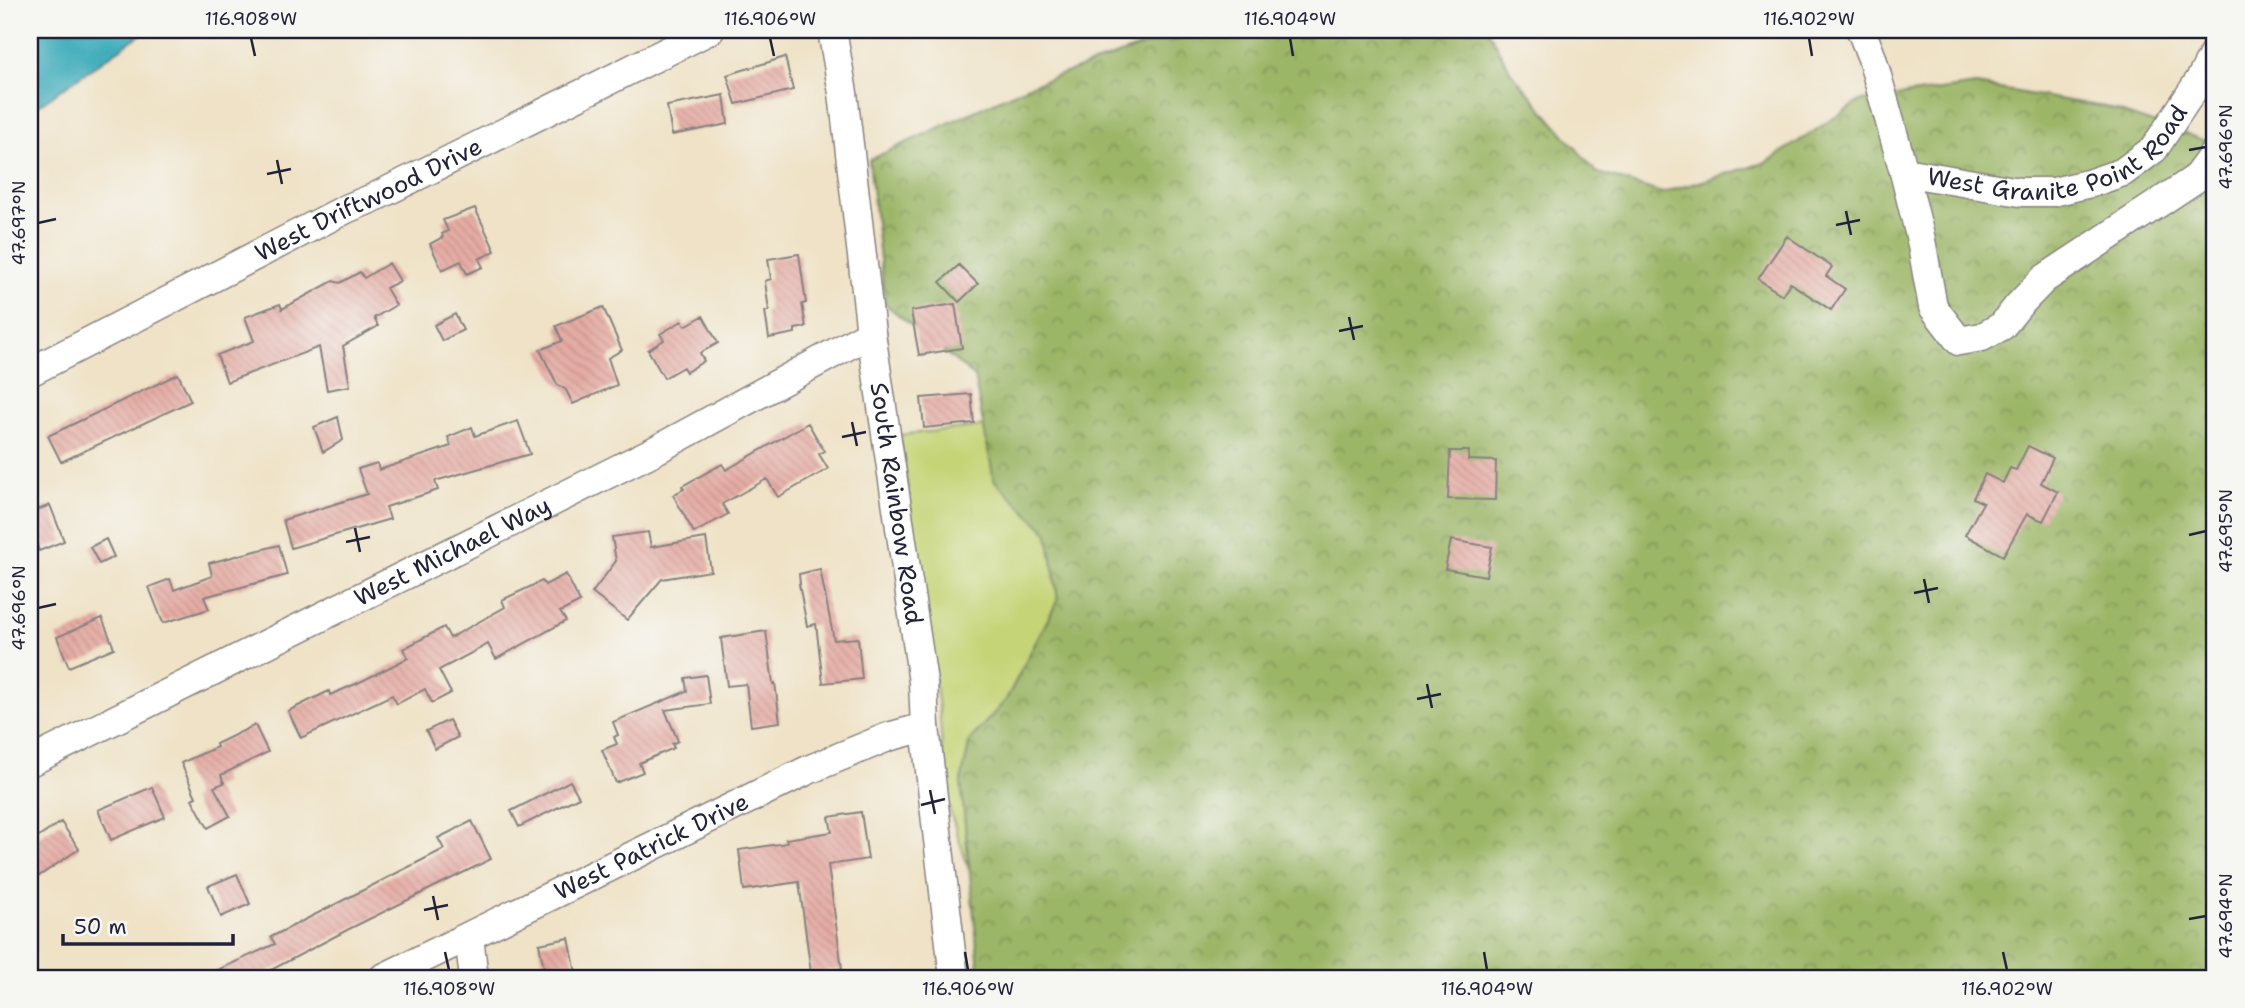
<svg xmlns="http://www.w3.org/2000/svg" width="2245" height="1008" font-family="'Shantell Sans',sans-serif">
	<defs>
		<pattern id="forest-crowns" width="20" height="18" patternUnits="userSpaceOnUse" patternTransform="scale(1.75)"><rect width="20" height="18" fill="#9cb667"/><path d="M2 6a3 3 0 1 1 6 0M12 15a3 3 0 1 1 6 0" fill="none" stroke="#7f9456"/></pattern>
		<pattern id="building-back-hatch" width="6" height="6" patternUnits="userSpaceOnUse" patternTransform="scale(1.75)"><rect width="6" height="6" fill="#e5aca4"/><path d="M-1 5l2 2M0 0l6 6M5-1l2 2" fill="none" stroke="#c4948e"/></pattern>
	</defs>
	<rect width="100%" height="100%" fill="#f6f6f2"/>
	<filter id="ink" filterUnits="userSpaceOnUse"><feTurbulence type="fractalNoise" baseFrequency=".0143" numOctaves="2"/><feDisplacementMap in="SourceGraphic" scale="14" xChannelSelector="R" yChannelSelector="G"/><feConvolveMatrix kernelMatrix="1 2 1 2 8 2 1 2 1" color-interpolation-filters="sRGB"/></filter>
	<filter id="wash" filterUnits="userSpaceOnUse"><feTurbulence type="fractalNoise" baseFrequency=".00686" numOctaves="4" result="noise"/><feDisplacementMap in="SourceGraphic" scale="28" xChannelSelector="R" yChannelSelector="G"/><feGaussianBlur stdDeviation="1.57" result="paint"/><feColorMatrix in="noise" values="0 0 0 0 0 0 0 0 0 0 0 0 0 0 0 0 0 1.4 0 .05"/><feComposite in="paint" operator="in"/></filter>
	<g filter="url(#wash)">
		<rect width="100%" height="100%" fill="#efe2c6"/>
		<path fill="#c5d476" stroke="#747b58" stroke-width="2" d="M984,426L994,480L1048,533L1058,600L1006,700L970,740L961,782L969,870L946,799L939,708L900,435Z"/>
		<path fill="url(#forest-crowns)" stroke="#5f6c51" stroke-width="2" d="M1235,30H1488L1511,72L1596,172L1662,193L1767,162L1860,101L1976,85L2105,107L2215,144V978H980L961,782L970,740L1006,700L1058,600L1048,533L994,480L974,376L885,304L869,160L1026,87L1146,45Z"/>
		<path fill="#3cabba" stroke="#2f667a" stroke-width="2" d="M30,30H147L30,111Z"/>
		<g id="blocks">
			<path fill="url(#building-back-hatch)" d="M785,57L793,90L736,104L727,75Z
				M724,95L728,124L672,135L667,106Z
				M475,208L495,251L479,259L483,267L467,274L461,261L442,270L430,244L443,237L442,234L448,231L443,220Z
				M1787,236L1832,267L1826,276L1845,289L1831,310L1790,283L1782,295L1758,279Z
				M799,254L806,303L802,304L806,327L795,329V333L769,338L765,311H769L765,281L771,279L768,259Z
				M389,263L400,281L386,288L396,305L374,318L378,326L343,346L350,386L327,390L319,347L227,382L217,355L254,341L245,317L280,304L282,309L333,281L340,283L360,272L364,278Z
				M959,265L978,284L959,302L940,282Z
				M955,304L962,348L919,355L911,311Z
				M603,307L622,350L608,358L617,385L573,404L566,390L557,384L540,350L562,341L556,326Z
				M455,314L463,330L442,341L434,325Z
				M703,316L718,343L700,353L704,361L686,372L683,367L664,378L648,350L664,340L660,334L682,321L685,326Z
				M178,374L191,401L61,462L48,436Z
				M971,394L974,423L924,428L921,398Z
				M338,417L343,440L323,452L314,427Z
				M518,421L530,454L435,481L438,490L386,507L390,519L291,548L283,520L367,494L358,469L377,463L379,470L451,446L448,437L472,427L475,436Z
				M808,423L824,451L819,454L828,469L778,497L767,479L722,504L728,514L694,533L673,495L684,489L682,486L722,464L726,470Z
				M2028,446L2053,458L2041,483L2058,492L2043,521L2027,514L2003,556L1965,535L1983,503L1973,498L1985,474L2003,483L2010,468L2016,470Z
				M1450,451H1469L1468,460L1496,461L1495,500L1448,499Z
				M50,505L64,541L39,551L30,526V513Z
				M648,532L651,547L706,538L711,571L662,579L627,620L592,593L616,561L612,537Z
				M106,539L114,557L99,564L90,547Z
				M1451,540L1492,547L1486,576L1445,569Z
				M279,545L287,575L204,597L209,609L163,623L149,587L170,579L174,590L212,576L209,563Z
				M820,569L834,640L858,638L862,679L823,683L816,624L807,626L799,584H800L799,574Z
				M566,574L580,602L560,612L566,621L496,659L488,644L439,670L451,693L432,703L425,689L397,704L392,695L301,738L288,711L329,691L330,695L358,683L408,658L403,649L444,627L450,638L505,607L502,600L542,581L545,585Z
				M102,618L114,648L69,667L57,637Z
				M766,631L773,684L775,683L780,722L751,726L746,684L727,686L721,638Z
				M706,675L710,704L665,710L678,741L672,744L674,748L639,763L643,772L616,783L602,750L617,744L614,737L618,735L613,722L687,691L685,678Z
				M449,720L458,737L435,749L426,731Z
				M255,725L268,752L221,775L224,783L214,787L230,816L208,828L192,799L196,797L181,763L217,747L216,744Z
				M570,781L579,797L519,827L511,811Z
				M152,787L165,817L111,840L98,810Z
				M861,812L868,859L828,865L842,969L811,973L799,882L744,890L739,850L787,843L786,839L832,832L829,817Z
				M472,821L491,859L349,929L256,978H200L275,944L271,937L444,849L438,838Z
				M61,822L79,849L30,882V843Z
				M237,874L250,904L221,917L208,886Z
				M569,938L577,978H546L539,944Z"/>
		</g>
	</g>
	<g filter="url(#ink)">
		<use href="#blocks" fill-opacity="0" stroke="#888280" stroke-width="2"/>
		<g fill="none" stroke-linecap="round" stroke-linejoin="round">
			<g stroke="#888280" stroke-width="31">
				<g id="street">
					<path id="s1" d="M832,30L843,93L871,333L923,682L925,727L954,978"/>
					<path d="M1861,30L1872,58L1904,172L1921,240L1933,307L1959,341L1982,337L2002,326L2018,306L2044,279L2195,179L2215,152"/>
					<path id="s2" d="M1904,172L2020,192H2053L2091,183L2123,172L2154,149L2201,78L2215,51"/>
					<path id="s3" d="M30,372L346,209L373,198L710,30"/>
					<path id="s4" d="M30,762L654,451L871,333"/>
					<path d="M469,937L474,978"/>
					<path id="s5" d="M383,978L808,770L888,737L925,727"/>
				</g>
			</g>
			<use href="#street" stroke="#fff" stroke-width="28"/>
		</g>
	</g>
	<path fill="none" stroke="#22223b" stroke-width="2.5" d="M251,38L255,56M770,38L774,56M1290,38L1293,56M1809,38L1812,56M2189,150L2206,147M277,160L282,184M267,174L291,169M1846,211L1851,235M38,223L56,219M1836,225L1860,220M1349,317L1354,340M1339,331L1363,326M852,422L857,446M842,437L866,432M355,528L360,552M2189,535L2206,531M346,542L370,537M1924,579L1929,603M1914,593L1938,588M38,608L56,604M1427,684L1432,708M1417,699L1441,694M930,790L935,814M921,805L945,799M433,896L438,920M424,910L448,905M2189,919L2206,916M445,952L449,970M965,952L968,970M1484,952L1487,970M2003,952L2007,970"/>
	<g text-anchor="middle" dominant-baseline="central" stroke-width="6" stroke-linejoin="round" paint-order="stroke">
		<g font-size="24" fill="#22223b" stroke="#f6f6f2">
			<text stroke="none"><textPath href="#s2" startOffset="168">West Granite Point Road</textPath></text>
			<text stroke="none"><textPath href="#s3" startOffset="380">West Driftwood Drive</textPath></text>
			<text stroke="none"><textPath href="#s1" startOffset="478">South Rainbow Road</textPath></text>
			<text stroke="none"><textPath href="#s4" startOffset="472">West Michael Way</textPath></text>
			<text stroke="none"><textPath href="#s5" startOffset="299">West Patrick Drive</textPath></text>
		</g>
	</g>
	<rect width="2245" height="1008" fill="none" stroke="#f6f6f2" stroke-width="77"/>
	<path d="M63 934v10h170v-10" fill="none" stroke="#22223b" stroke-width="3.5"/>
	<text x="74" y="934" font-size="21" fill="#22223b" stroke="#f6f6f2" stroke-width="5" paint-order="stroke">50 m</text>
	<rect x="38" y="38" width="2168" height="932" fill="none" stroke="#22223b" stroke-width="2.5"/>
	<g font-size="18" text-anchor="middle" fill="#22223b">
		<text x="251" y="25">116.908°W</text>
		<text x="770" y="25">116.906°W</text>
		<text x="1290" y="25">116.904°W</text>
		<text x="1809" y="25">116.902°W</text>
		<text transform="translate(2226 147) rotate(-90)" y="6">47.696°N</text>
		<text transform="translate(19 223) rotate(-90)" y="6">47.697°N</text>
		<text transform="translate(2226 531) rotate(-90)" y="6">47.695°N</text>
		<text transform="translate(19 608) rotate(-90)" y="6">47.696°N</text>
		<text transform="translate(2226 916) rotate(-90)" y="6">47.694°N</text>
		<text x="449" y="995">116.908°W</text>
		<text x="968" y="995">116.906°W</text>
		<text x="1487" y="995">116.904°W</text>
		<text x="2007" y="995">116.902°W</text>
	</g>
</svg>
